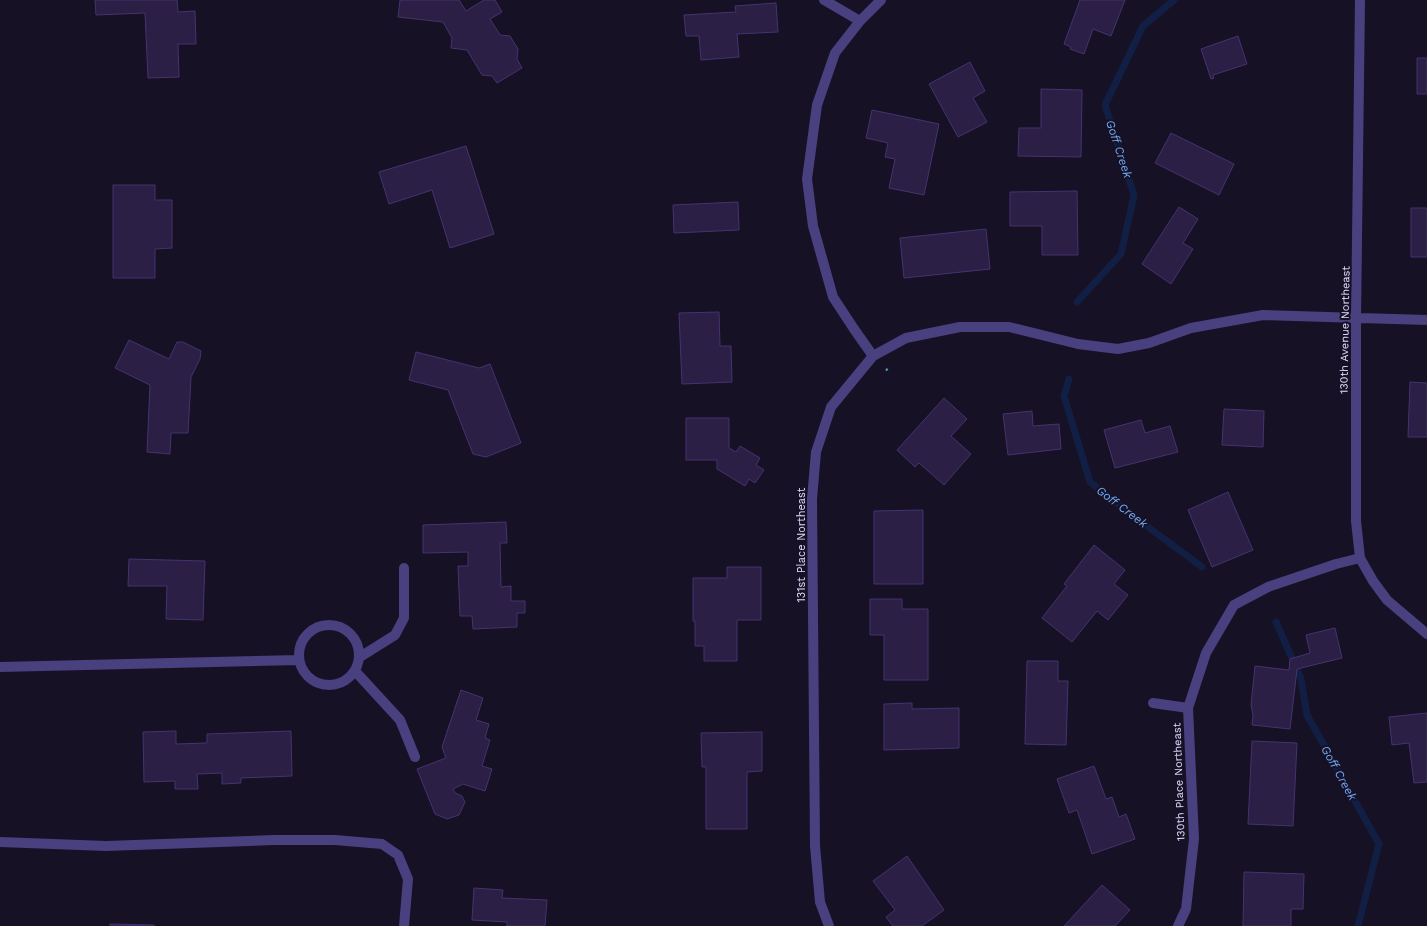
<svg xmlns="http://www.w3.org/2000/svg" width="1427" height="926" font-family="'Work Sans',sans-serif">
	<rect width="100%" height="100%" fill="#171125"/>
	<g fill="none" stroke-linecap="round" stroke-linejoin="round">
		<path stroke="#111f45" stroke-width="7" d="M1077,302L1121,254L1134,195L1105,105L1143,26L1174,0
			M1069,379L1064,396L1090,482L1140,521L1202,567
			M1276,622L1301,679L1307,715L1379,844L1358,926"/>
	</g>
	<path fill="#2b1f45" stroke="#45336f" d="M95,0H177L178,12L195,11L196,44H178L179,77L148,78L145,13L96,15Z
		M400,0H459L466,11L484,0H495L502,12L490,19L500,35L510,36L518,49L517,59L522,68L497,83L492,76L482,75L467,50L451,48L452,38L443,22L398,17Z
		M1080,0H1125L1111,36L1093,29L1084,54L1070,49L1071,47L1064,44Z
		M776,3L778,32L737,34L739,57L701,60L699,36H686L684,15L736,12L735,6Z
		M1238,36L1247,64L1213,75L1214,78L1211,79L1201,49Z
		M1417,58H1427V94H1417Z
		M970,62L985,91L973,98L987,122L958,137L929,84Z
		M1041,89L1082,90L1081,157L1018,156L1019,128H1041Z
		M872,110L939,124L924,195L889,188L895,159L885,157L888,143L866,138Z
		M1171,133L1234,164L1219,195L1155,163Z
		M466,146L494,234L450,248L432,190L389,204L379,172Z
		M113,185H155V200H172V248L155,249V278H113Z
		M1077,191L1078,255H1042V226H1010V192Z
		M738,202L739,230L674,233L673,205Z
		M1179,207L1198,219L1183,243L1193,249L1171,284L1142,264Z
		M1411,208H1427V257H1411Z
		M986,229L990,269L904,278L900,238Z
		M719,312L720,346H731L732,382L682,384L679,313Z
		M129,340L169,359L177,342H183L201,351L200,359L191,377L188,433H171L170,454L147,452L150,385L115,368Z
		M416,352L479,368L490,364L521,443L486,457L473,454L448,390L409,380Z
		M1410,382L1427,383V437H1408Z
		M944,398L967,419L951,436L971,454L944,485L919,463L915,467L897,450Z
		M1224,409L1264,411L1263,447L1222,445Z
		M1032,411L1033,426L1059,424L1061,449L1008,455L1003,414Z
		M686,418H729V448L736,452L740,446L760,458L756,465L764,470L755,483L749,479L745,486L717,469V460H686Z
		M1141,420L1145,433L1170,426L1178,452L1115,468L1104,430Z
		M1228,492L1253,550L1212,567L1188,510Z
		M923,510V584H874V511Z
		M506,522L507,543H500L501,587L511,586V601H525V613H517V627L473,629L472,616H460L458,566H468V552L423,553V525Z
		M1094,545L1125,570L1114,584L1128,595L1108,620L1097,611L1072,642L1042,618L1067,586L1064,584Z
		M129,559L205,561L203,620L166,619L167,586H128Z
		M727,567H761V620H737V661H704V646H695V621H693V578H727Z
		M870,599H902V609H928V680H884V635H870Z
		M1335,628L1342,658L1297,669L1290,729L1252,725L1253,715L1251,705L1255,666L1289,670L1290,659L1310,653L1306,635Z
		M1027,661H1058V681H1068L1066,745L1025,744Z
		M461,690L483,698L476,720L489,724L485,738L490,740L482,766L492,769L485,791L463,784L453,789L455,793L462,796L465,802L459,815L447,819L435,814L417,769L446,758L442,747Z
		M912,703V709L959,708V748L884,750V704Z
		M1427,713V782L1414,783L1409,743L1392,745L1389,717Z
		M176,731V744L207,743V734L291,731L292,776L241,778V783L222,784V773L197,774L198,789H175V781L144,782L143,732Z
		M762,732V771L747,772V829H706V767H702L701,733Z
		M1252,741L1297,743L1293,826L1248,824Z
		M1094,766L1106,799L1112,797L1119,817L1126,814L1135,839L1092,854L1077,810L1069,813L1057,779Z
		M907,856L944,910L922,926H893L886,917L895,910L873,881Z
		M1244,872L1304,874L1303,909H1291V926H1243Z
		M1102,885L1130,910L1115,926H1064Z
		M474,888L503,890L502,898L547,900L545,926H507V922L472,920Z
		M110,924L154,925V926H110Z"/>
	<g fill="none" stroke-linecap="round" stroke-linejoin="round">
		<path stroke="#3aaaaf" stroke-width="2.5" stroke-dasharray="2 3" stroke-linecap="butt" d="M886,369L890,372"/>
		<path stroke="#494080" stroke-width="10" d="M824,0L860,21
			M1360,0L1356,318V521L1360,558L1373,581L1387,600L1427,634
			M873,356L854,329L833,297L813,226L807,179L817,105L835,53L860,21L881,0
			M299 655a30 30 0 1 1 60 0a30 30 0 1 1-60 0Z
			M360,657L395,635L404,618V568
			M0,667L299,660
			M355,671L400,720L415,757
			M1153,703L1188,708
			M0,842L106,846L274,840H335L382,844L398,855L408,879L404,926
			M829,926L820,902L815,846L812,499L816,452L831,407L873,356L906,338L960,327H1009L1078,344L1118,349L1149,343L1191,328L1263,315L1427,320
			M1178,926L1186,909L1194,839L1188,708L1206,653L1234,605L1268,587L1336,564L1360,558"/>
	</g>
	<g text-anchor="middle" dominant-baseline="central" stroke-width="4" stroke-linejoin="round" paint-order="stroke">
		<g font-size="11" fill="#e1d9fc" stroke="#171125">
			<text transform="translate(1345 330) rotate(-89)">130th Avenue Northeast</text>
			<text transform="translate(801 545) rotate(-90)">131st Place Northeast</text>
			<text transform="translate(1179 782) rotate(-92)">130th Place Northeast</text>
		</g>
		<g font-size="12" font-style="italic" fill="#70a8f3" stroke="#171125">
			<text transform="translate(1119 149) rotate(72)">Goff Creek</text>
			<text transform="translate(1122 507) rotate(37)">Goff Creek</text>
			<text transform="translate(1339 773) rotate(61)">Goff Creek</text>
		</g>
	</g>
</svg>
